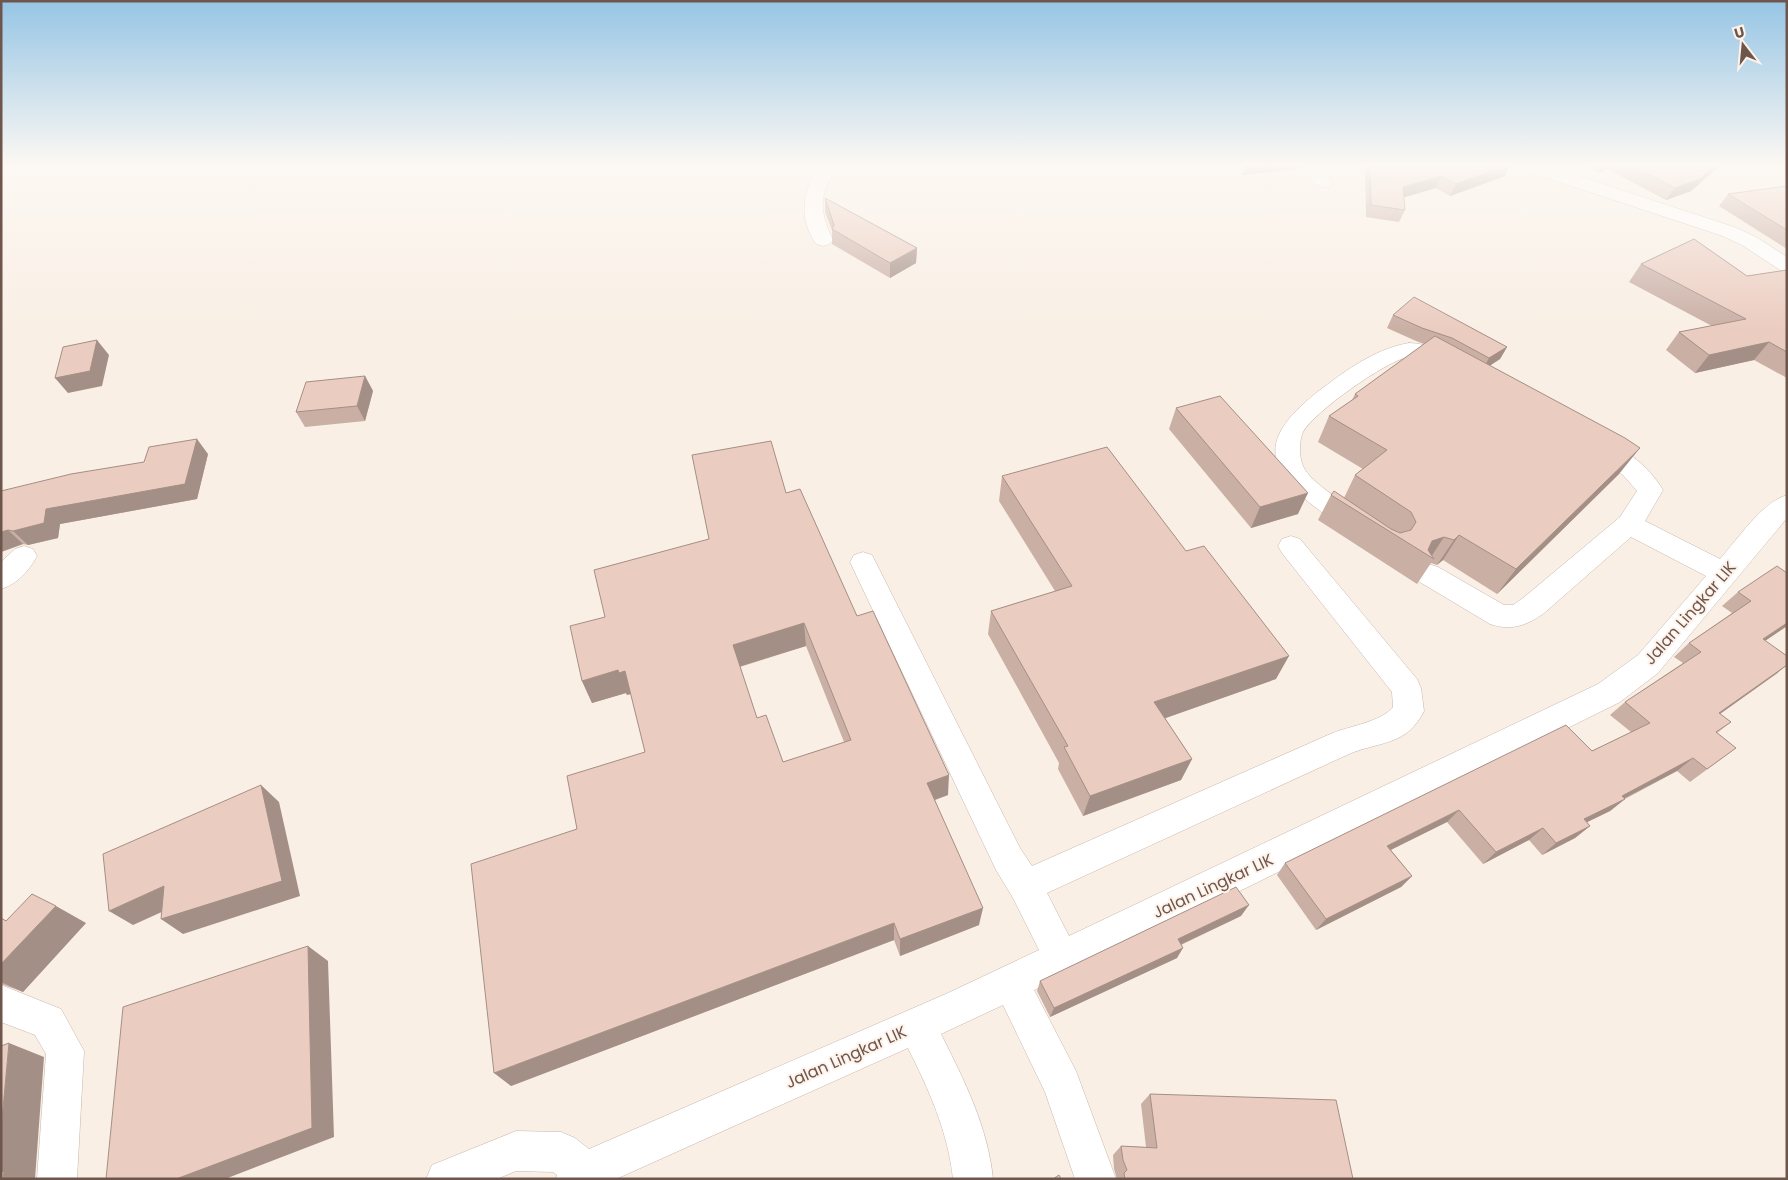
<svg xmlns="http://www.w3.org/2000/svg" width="1788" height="1180" font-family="Poppins,sans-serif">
	<rect width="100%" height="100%" fill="#f9efe5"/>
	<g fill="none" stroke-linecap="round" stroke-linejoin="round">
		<g stroke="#c9b6ac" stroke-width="1">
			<path id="minor" d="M821,165H839C819,194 818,208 833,240L830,244L823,246L816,244C798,218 802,190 821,165Z
				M1299,165H1318L1333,183L1330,187C1316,190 1307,176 1299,165Z
				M1517,165H1545L1734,227L1756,237L1787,257V272L1780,270L1742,245L1720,235L1520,169Z
				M1409,343C1426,344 1452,350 1461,364L1458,369C1439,374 1427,354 1408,357C1386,361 1314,412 1303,432C1299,441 1299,457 1303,466C1310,483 1351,507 1367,518L1371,525L1367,532C1351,537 1340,526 1327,516C1256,466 1260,434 1328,384C1352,366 1379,348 1409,343Z
				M1594,437C1622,445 1648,465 1663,490L1645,521L1720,559C1738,539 1761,503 1787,495V518L1658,673L1620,702L1250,886L1034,990L1076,1071L1116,1179H1075L1045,1092L1003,1005L941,1034C964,1080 988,1127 993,1179H953C948,1132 929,1090 908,1048L616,1179H556L557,1175L553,1172L516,1171L497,1179H426L432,1165L516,1131L561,1132L575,1138L589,1149L948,993L1039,950L1013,898L996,870L850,562L854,555L863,552L872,555L1020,848L1032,866L1328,735C1347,726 1380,723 1393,707L1392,692L1282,553L1278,546L1282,539L1291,536L1300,539L1417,679L1421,688L1424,711C1407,746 1380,741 1349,754L1047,893L1069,936L1598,684L1638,655L1706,576L1631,537L1543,614C1525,626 1511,631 1490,624L1418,581L1414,574L1418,567L1428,564L1438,567L1504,605H1513L1523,598L1620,517L1637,491L1623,475L1585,451L1582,445L1585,439Z
				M24,546L33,549L37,556C30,570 16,585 1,589V562L15,549Z
				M1,985L61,1009L84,1051L77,1179H37L46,1054L35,1035L1,1022Z"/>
		</g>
		<use href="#minor" fill="#fff" fill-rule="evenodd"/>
	</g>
	<path fill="#caafa5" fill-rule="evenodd" d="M1365,165H1510L1505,176L1450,196L1436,188L1404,197L1405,210L1399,222L1366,217Z
		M1584,165H1721L1691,191L1666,200L1607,169L1598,173Z
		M1787,186V249L1719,206L1728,194Z
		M825,198L917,248L916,263L890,278L832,244V230L825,212Z
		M1641,264L1747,276L1787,270V378L1754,360L1695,373L1666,350L1679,332L1712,326L1629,282Z
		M1393,315L1507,347L1500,359L1490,365L1619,474L1497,594L1443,560L1437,565L1431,563L1417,584L1318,520L1331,495L1344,498L1355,475L1363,469L1318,442L1329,416L1352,400L1355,394L1424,344L1416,341L1387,328Z
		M365,376L373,391L365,421L305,427L296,412Z
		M1176,408L1298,514L1251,528L1169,429Z
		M208,454L197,499L60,524L58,538L28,545L23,544L1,552V491Z
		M1002,476L1276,679L1165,718L1192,759L1181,780L1083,816L1058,769L1059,763L988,634L991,611L1055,591L999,501Z
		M786,493L857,616L948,795L935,800L979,925L900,956L894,940L511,1086L577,829L645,752L631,694L627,695L626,693L592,703L582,681L605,617L709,539ZM806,646L844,742L783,762L757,718L740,667Z
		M1787,573V626L1765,641L1787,656V665L1776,674L1720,714L1731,722L1717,733L1736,748L1690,782L1677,771L1625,799L1610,811L1587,822L1590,826L1575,838L1542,855L1529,840L1483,864L1447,822L1391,850L1412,876L1401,887L1316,930L1277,875L1285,863L1592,751L1631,732L1610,715L1625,702L1683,663L1674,657L1689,643L1732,613L1722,606L1738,592Z
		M1241,916L1181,945L1177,958L1050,1017L1037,991L1040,981Z
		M1,918L6,921L86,923L23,992L1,984Z
		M1150,1094L1353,1179H1117L1114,1169L1113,1155L1121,1146L1146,1147L1141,1104Z"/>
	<path fill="#a48f86" d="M1245,165H1300L1299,169L1242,175Z
		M1508,165H1510L1505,176L1450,196L1456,184Z
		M1603,165H1610L1607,169L1598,173Z
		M1715,165H1721L1691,191L1666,200L1675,188Z
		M1441,176L1436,188L1398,199L1403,187Z
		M917,248L916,263L890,278V263Z
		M97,340L109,355L102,386L68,393L55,378Z
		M1769,342L1754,360L1695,373L1709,355Z
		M1507,347L1500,359L1482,371L1489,358Z
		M365,376L373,391L365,421L357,406Z
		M197,439L208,454L197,499L60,524L58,538L28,545L13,531L46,509Z
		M1640,448L1619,474L1497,594L1516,569Z
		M1308,493L1298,514L1251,528L1260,507Z
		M8,530L23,544L1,552V532Z
		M1459,535L1443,560L1437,565L1454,540Z
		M1444,537L1431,557L1425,553L1432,541Z
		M804,623L806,646L738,667L733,645Z
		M1787,623V626L1747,653L1763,639Z
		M1289,656L1276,679L1146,725L1154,702Z
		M1787,665L1776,674L1703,726L1719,713Z
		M618,670L625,671L634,693L627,695L626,693L592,703L582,681Z
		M1693,758L1677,771L1617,802L1625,799L1610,811L1569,831L1584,819L1622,796Z
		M1192,759L1181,780L1083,816L1090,796Z
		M949,775L948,795L926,803L927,783Z
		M261,785L279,802L300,896L183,934L161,919Z
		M1459,810L1447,822L1376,857L1387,846Z
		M1590,826L1575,838L1542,855L1556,843Z
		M1543,828L1529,840L1483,864L1496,852Z
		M1412,876L1401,887L1316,930L1326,919Z
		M164,886L186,901L133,925L109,911Z
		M1249,905L1241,916L1171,949L1178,939Z
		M56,906L86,923L23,992L1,982V964Z
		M983,908L979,925L900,956V939Z
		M894,923V940L511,1086L494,1073Z
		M308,946L328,961L334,1137L225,1179H176Z
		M1183,948L1177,958L1050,1017L1054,1008Z
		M9,1043L44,1057L35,1179H3L1,1171V1130Z"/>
	<path fill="#ebccc0" stroke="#a48f86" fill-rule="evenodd" d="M1370,165H1508L1456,184L1441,176L1403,187L1405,210L1371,205Z
		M1630,165H1715L1700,179L1675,188Z
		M1787,186V230L1728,194Z
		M825,198L917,248L890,263L832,229L834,225Z
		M1694,239L1747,276L1787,270V352L1769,342L1709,355L1679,332L1746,319L1641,264Z
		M1414,297L1507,347L1489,358L1452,338L1422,328L1393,315Z
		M1435,336L1625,438L1640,448L1516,569L1459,535L1454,540L1444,537L1432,541L1428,550L1434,559L1331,495L1334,491L1391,529L1400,533L1411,530L1416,522L1411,512L1355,475L1387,450L1329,416L1358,396L1355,394Z
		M97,340L90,371L55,378L63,347Z
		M365,376L357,406L296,412L306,382Z
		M1220,396L1308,493L1260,507L1176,408Z
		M197,439L185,484L46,509L44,523L13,531L8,530L1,532V491L71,474L144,462L149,447Z
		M771,441L786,493L800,489L857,616L873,611L949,775L927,783L983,908L900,939L894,923L494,1073L471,864L577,829L567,776L645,752L625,671L619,673L618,670L582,681L570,626L605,617L594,570L709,539L692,455ZM804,623L851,740L783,762L766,715L757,718L733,645Z
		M1107,447L1186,551L1204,546L1289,656L1154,702L1192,759L1090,796L1064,747L1068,746L991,611L1072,586L1002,476Z
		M1777,566L1787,573V623L1763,639L1787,656V665L1719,713L1731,722L1716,732L1736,748L1707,769L1693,758L1622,796L1625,799L1584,819L1590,826L1556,843L1543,828L1496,852L1459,810L1387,846L1412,876L1326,919L1285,863L1566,725L1592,751L1650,723L1625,702L1701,652L1689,643L1751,601L1738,592Z
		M261,785L282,881L161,919L164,886L109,911L103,854Z
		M1236,887L1249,905L1178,939L1183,948L1054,1008L1040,981Z
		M32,894L56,906L1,964V918L6,921Z
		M308,946L312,1128L176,1179H106L123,1007Z
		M9,1043L1,1130V1046Z
		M1150,1094L1336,1100L1353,1179H1125L1124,1173L1127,1170L1123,1160L1121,1146L1157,1148Z
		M1,1171L4,1172L3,1179H1Z
		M1059,1175L1061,1179H1053Z"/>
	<linearGradient id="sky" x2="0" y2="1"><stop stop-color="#96c5e5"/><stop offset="0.5" stop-color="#fcf8f3"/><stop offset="1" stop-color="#fcf8f3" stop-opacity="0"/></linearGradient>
	<rect width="1788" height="330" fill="url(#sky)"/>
	<g text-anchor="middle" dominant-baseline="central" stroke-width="4" stroke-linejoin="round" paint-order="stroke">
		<g font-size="16" fill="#6f564d" stroke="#fdf3ea">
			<text transform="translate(1690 613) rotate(-49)">Jalan Lingkar LIK</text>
			<text transform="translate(1213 886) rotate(-25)">Jalan Lingkar LIK</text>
			<text transform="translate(846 1057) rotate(-24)">Jalan Lingkar LIK</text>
		</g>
	</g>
	<rect width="1788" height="1180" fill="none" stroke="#6f564d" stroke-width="5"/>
	<g transform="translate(1743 45) rotate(344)" stroke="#fdf3ea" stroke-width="4" paint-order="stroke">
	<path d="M0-4L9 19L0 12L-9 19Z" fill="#6f564d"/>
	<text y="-8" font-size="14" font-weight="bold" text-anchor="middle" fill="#6f564d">U</text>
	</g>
</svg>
